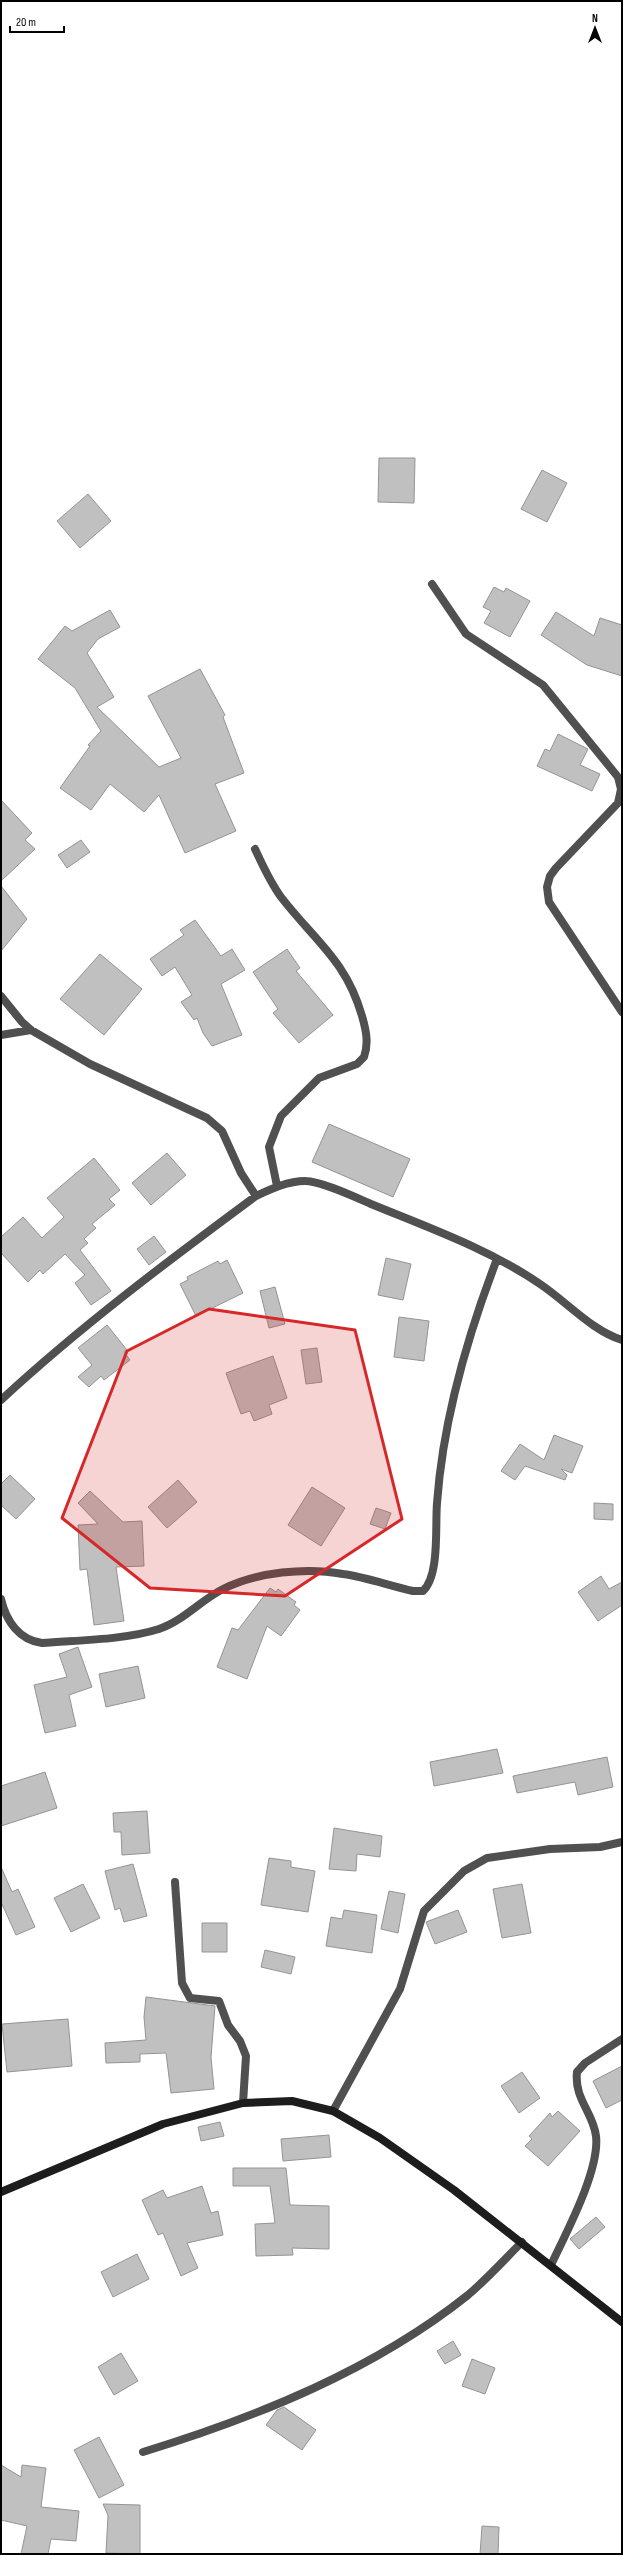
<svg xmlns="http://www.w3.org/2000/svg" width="623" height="2555" font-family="'Sofia Sans Condensed',sans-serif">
	<rect width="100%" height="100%" fill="#fff"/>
	<path fill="#c0c0c0" stroke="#949494" d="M379,458H415L414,503L378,502Z
		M542,470L567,483L547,522L521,509Z
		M88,494L111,521L80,548L57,521Z
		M494,587L504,592L506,588L530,601L510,637L484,623L491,611L483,607Z
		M110,610L120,627L98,639L87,653L114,697L97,707L159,767L181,758L148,696L200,669L225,715L223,717L244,773L215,784L236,831L185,853L159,795L144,812L110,784L91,810L60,788L90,746L88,745L101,731L75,688L38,659L65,626L72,631Z
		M556,612L594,636L600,618L622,625V676L587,665L541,635Z
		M558,734L588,749L580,765L600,774L592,791L537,766L545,749L550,751Z
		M1,800L32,833L25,840L35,849L1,881Z
		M81,840L90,852L67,868L58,855Z
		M1,886L27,919L1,951Z
		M195,920L221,956L232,949L245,970L221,984L242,1035L212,1046L203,1033L197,1018L194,1020L181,1002L192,995L175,967L162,976L150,959L184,935L180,930Z
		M287,949L300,968L296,971L333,1015L299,1043L273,1013L278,1009L253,972Z
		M100,954L142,989L104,1035L60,999Z
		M329,1124L410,1159L393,1197L312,1162Z
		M167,1153L186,1175L151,1205L132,1183Z
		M94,1158L120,1190L109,1199L115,1205L92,1224L96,1228L84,1239L88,1243L80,1250L111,1291L91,1305L75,1283L85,1275L65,1254L43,1274L40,1270L28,1282L1,1253V1237L23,1217L42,1238L64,1217L47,1198Z
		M154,1236L166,1252L149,1265L137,1249Z
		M386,1258L411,1264L403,1300L378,1295Z
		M227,1260L243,1293L196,1316L180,1284L188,1280L187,1277L218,1261L220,1264Z
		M275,1287L285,1324L269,1328L260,1291Z
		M399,1317L429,1321L424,1361L394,1357Z
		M107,1325L127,1350L124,1352L130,1360L104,1380L101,1376L89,1387L78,1377L92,1365L78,1348Z
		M317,1348L322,1382L306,1384L301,1350Z
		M273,1356L287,1398L269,1405L272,1414L254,1421L250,1411L241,1414L226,1373Z
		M554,1435L583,1446L572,1473L561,1469L567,1475L565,1480L525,1466L515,1480L501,1471L520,1444L544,1460Z
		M10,1475L35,1499L16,1519L1,1505V1484Z
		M178,1480L197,1502L167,1528L148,1507Z
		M312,1487L345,1508L321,1546L288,1525Z
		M90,1491L123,1522L142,1521L144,1566L116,1567L124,1621L94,1625L87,1569L80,1570L78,1525L98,1524L78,1503Z
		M594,1503L613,1504V1520L594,1519Z
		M376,1508L391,1513L385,1529L370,1524Z
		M601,1576L609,1589L622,1582V1605L598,1621L578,1592Z
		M270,1588L276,1592L278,1589L296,1602L294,1605L300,1610L281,1636L267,1626L247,1679L217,1667L232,1628L238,1630Z
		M78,1647L92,1687L69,1695L76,1726L45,1733L34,1685L67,1677L59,1654Z
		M138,1666L145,1698L106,1707L99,1674Z
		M497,1749L503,1773L434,1786L430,1762Z
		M607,1757L613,1787L578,1795L575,1782L517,1793L513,1776Z
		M45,1772L57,1808L1,1826V1786Z
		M147,1811L150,1853L122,1855L121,1832H114L113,1813Z
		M334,1828L382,1836L380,1857L357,1854L356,1871L329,1869Z
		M269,1858L291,1861V1867L315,1871L308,1912L261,1905Z
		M133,1864L147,1916L124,1922L120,1908L115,1910L105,1871Z
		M1,1867L12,1892L18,1889L35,1927L16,1935L1,1902Z
		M83,1884L100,1918L71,1932L54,1898Z
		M522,1884L531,1933L502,1938L493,1889Z
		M389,1891L405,1894L398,1933L381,1929Z
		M344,1910L377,1915L372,1953L326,1946L331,1917L342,1919Z
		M458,1910L467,1932L435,1944L426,1922Z
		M202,1923H227V1952H202Z
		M265,1950L295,1957L291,1974L261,1967Z
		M146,1997L215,2006L211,2057L214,2089L171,2093L166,2053L140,2054V2062L106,2063L105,2043L146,2040L144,2017Z
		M68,2019L72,2066L7,2072L2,2024Z
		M622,2066V2100L606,2108L593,2081Z
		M522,2072L540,2098L519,2113L501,2086Z
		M558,2111L580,2131L548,2166L525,2146L532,2139L529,2136L550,2113L552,2117Z
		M220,2122L224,2136L201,2141L198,2127Z
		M329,2135L331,2157L283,2161L281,2139Z
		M233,2168H286L290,2205L329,2206V2249L292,2248L293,2255L256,2256L255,2224L275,2223L270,2186H233Z
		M202,2186L211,2213L218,2211L223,2235L187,2243L198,2268L181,2276L163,2233L158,2235L142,2200L163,2190L167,2198Z
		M596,2217L605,2227L579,2249L570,2239Z
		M137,2254L149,2279L113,2297L101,2272Z
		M453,2341L461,2355L445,2364L437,2351Z
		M121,2353L138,2381L114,2395L98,2367Z
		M472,2359L495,2368L485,2394L462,2386Z
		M284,2407L316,2430L302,2450L266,2425L277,2410Z
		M99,2437L124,2485L99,2498L74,2450Z
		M1,2465L21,2477L22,2465L46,2468L41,2507L79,2511L76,2541L51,2539L48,2554H21L27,2526L1,2520Z
		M103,2504L140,2505V2554L106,2553L108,2515Z
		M482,2526L499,2527L498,2554H480Z"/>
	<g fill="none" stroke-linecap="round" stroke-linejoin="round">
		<path stroke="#505050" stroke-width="8" d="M432,584L466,634L543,685L618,777L621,789L618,803L556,868L550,876L547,887L549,902L622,1012
			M255,849C263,866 270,882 281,897C314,940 346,960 362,1016C366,1030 369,1043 364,1057L357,1064L319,1078L281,1116L269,1147L277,1186
			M1,996L22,1022L31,1030L90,1064L207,1118L222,1131L241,1173L256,1196
			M1,1035L31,1030
			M1,1400C81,1326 168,1261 256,1196C271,1189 288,1181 305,1181C321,1181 355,1197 371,1204C427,1227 489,1249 540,1284C567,1302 591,1330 622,1340
			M1,1599C6,1621 19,1640 42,1643C79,1640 124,1640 159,1629C183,1621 201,1600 223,1589C257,1572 306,1567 343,1574C366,1577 390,1586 413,1591H423C440,1575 435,1526 437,1503C443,1420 467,1337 497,1259
			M175,1882L182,1983L190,1998L219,2001L228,2025L240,2041L246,2056L243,2103
			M333,2111L400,1989L424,1911L464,1871L487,1858L550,1849L600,1847L622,1842
			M551,2265C566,2233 600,2170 596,2136C593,2112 574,2099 577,2072L585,2063L622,2039
			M143,2452C257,2417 374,2370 468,2295C487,2279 504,2260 522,2242"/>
		<path stroke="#1d1d1d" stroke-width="8" d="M1,2192L163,2124L243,2103L292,2101L333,2111L380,2138L454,2190L622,2322"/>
	</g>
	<path fill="#d62828" fill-opacity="0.2" stroke="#d62828" stroke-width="3" stroke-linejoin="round" d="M209,1309L355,1330L402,1519L285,1596L150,1588L62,1518L127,1351Z"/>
	<rect width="623" height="2555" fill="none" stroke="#000000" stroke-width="4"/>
	<g transform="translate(595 28)" stroke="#ffffff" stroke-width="3" paint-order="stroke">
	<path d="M0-3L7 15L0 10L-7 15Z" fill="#000000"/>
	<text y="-6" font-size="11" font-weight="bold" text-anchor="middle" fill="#000000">N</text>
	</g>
	<path d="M10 26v6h54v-6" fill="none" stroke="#000000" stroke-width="2"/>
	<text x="16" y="26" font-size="12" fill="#000000" stroke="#ffffff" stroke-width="3" paint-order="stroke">20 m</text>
</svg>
